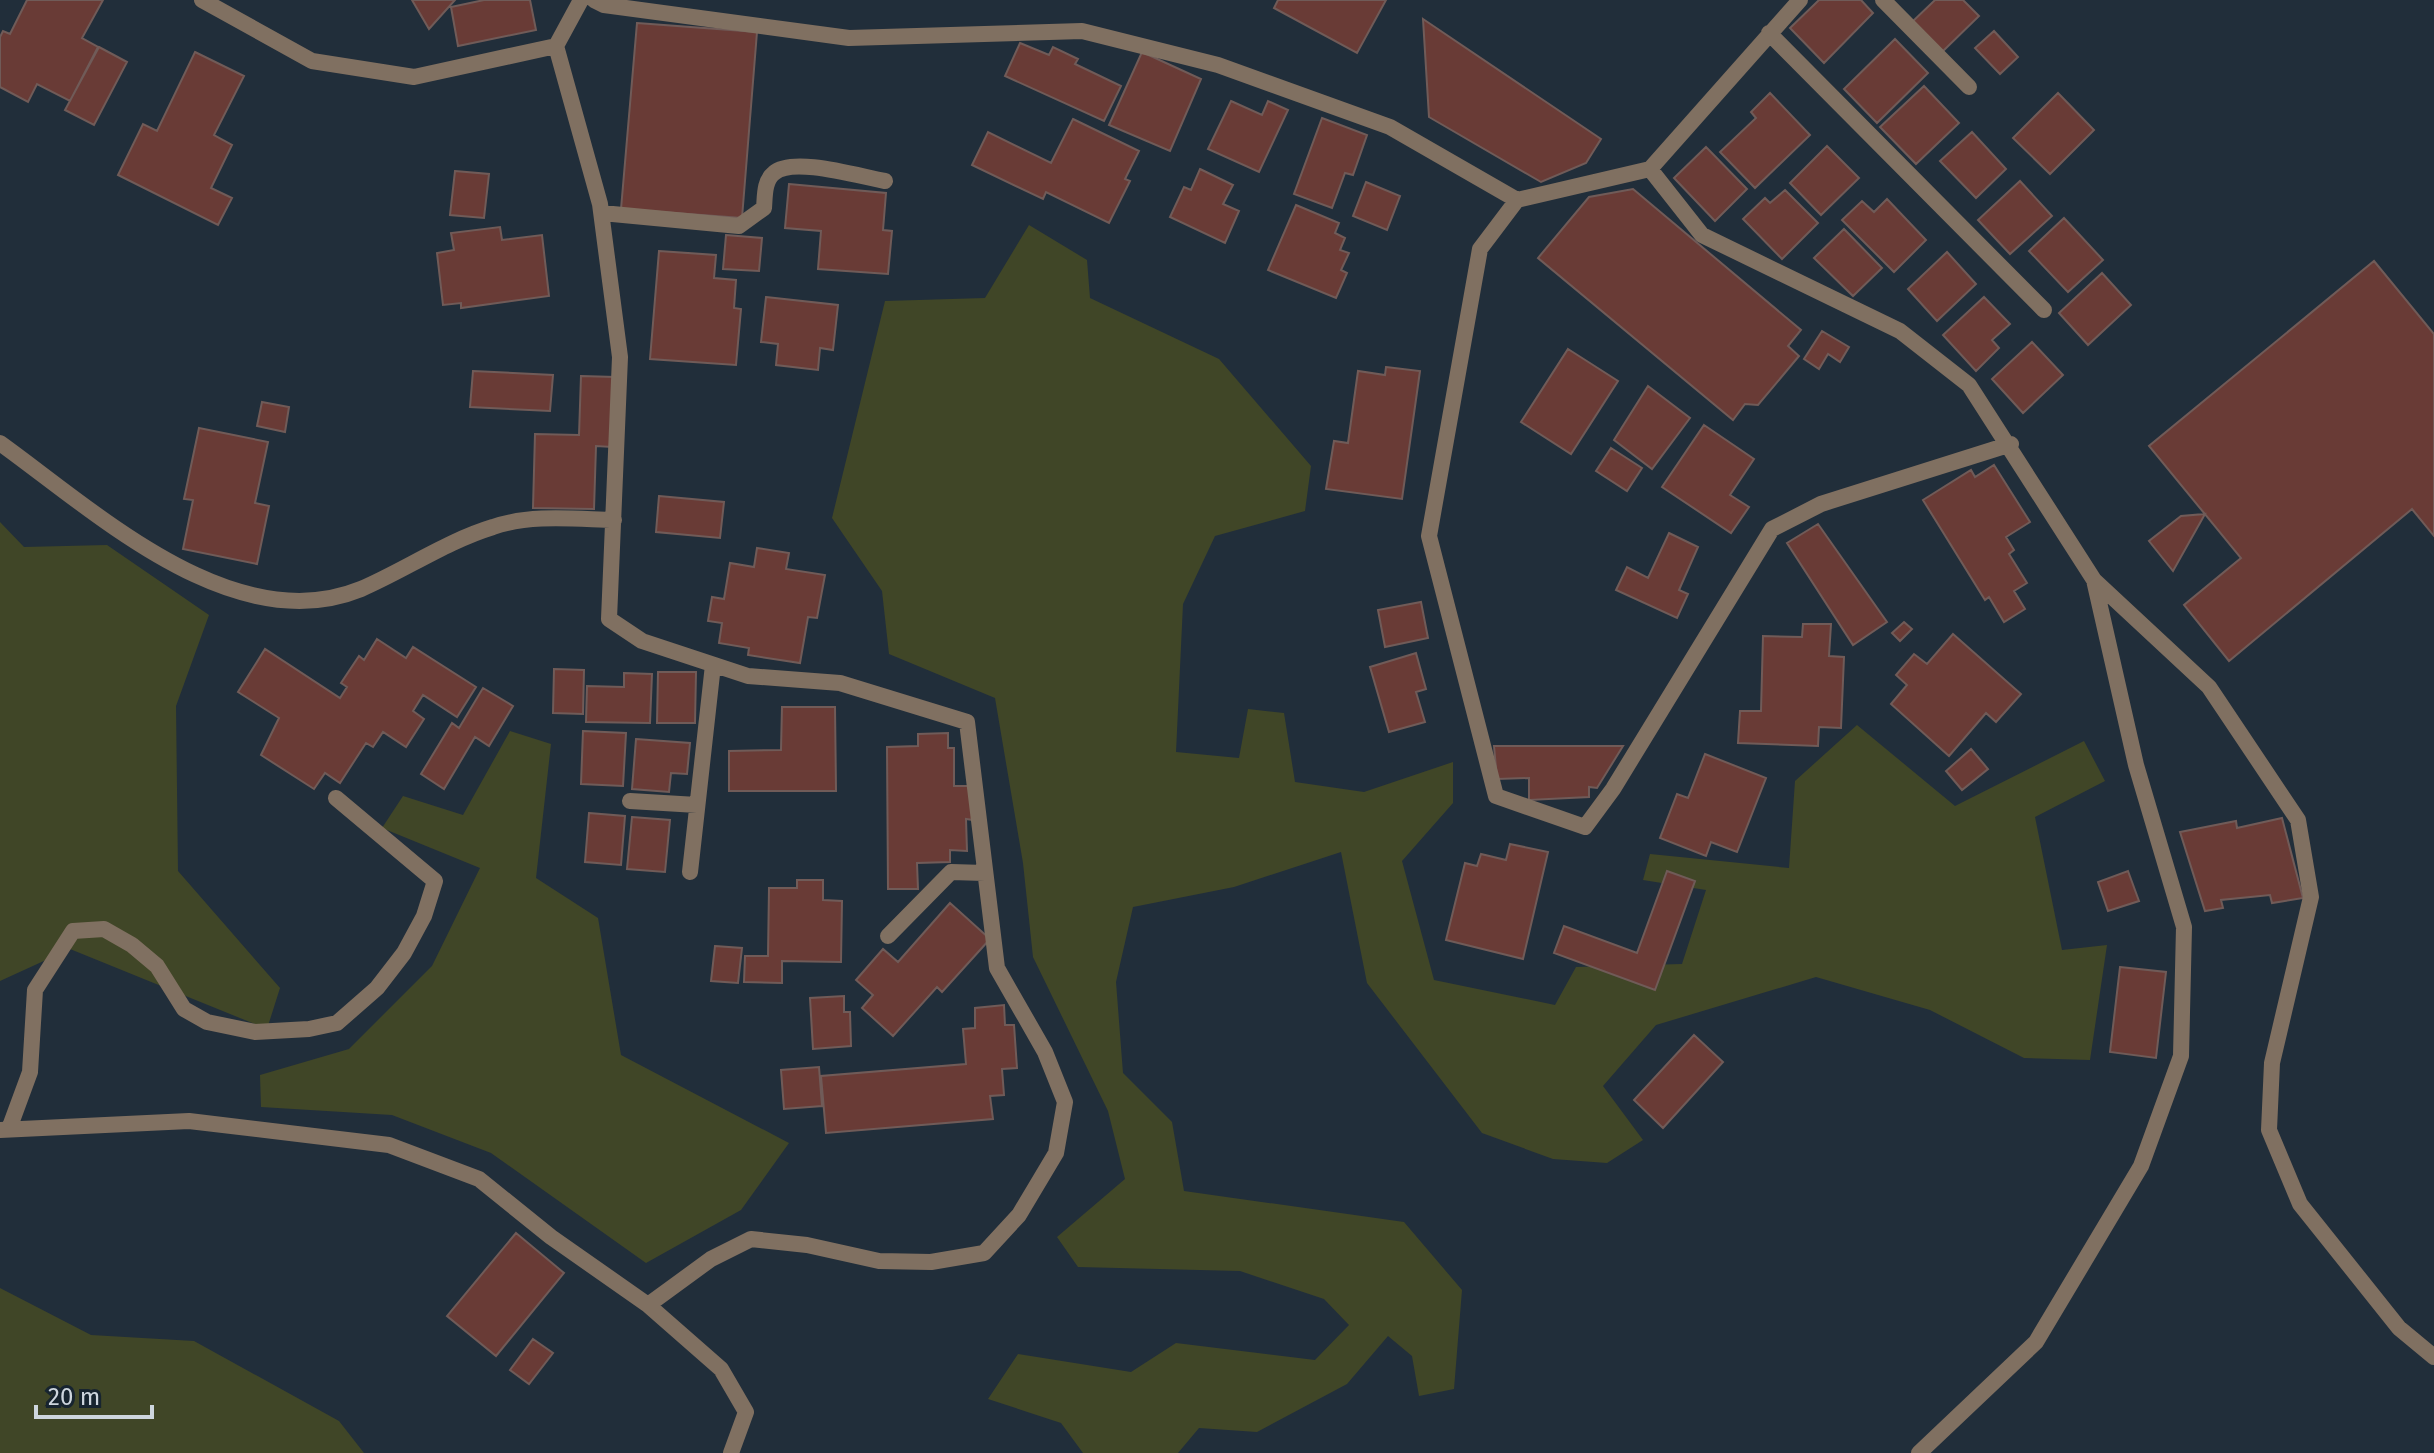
<svg xmlns="http://www.w3.org/2000/svg" width="2434" height="1453" font-family="'Fira Sans',sans-serif">
	<rect width="100%" height="100%" fill="#212e3a"/>
	<path fill="#404627" d="M1029,225L1087,260L1090,298L1219,359L1311,466L1305,511L1215,536L1183,604L1176,752L1239,758L1248,709L1284,713L1295,782L1364,792L1453,762V803L1402,861L1434,980L1555,1005L1576,967L1682,964L1706,890L1643,880L1650,854L1789,868L1795,781L1857,725L1955,806L2084,741L2105,781L2035,817L2062,950L2107,945L2090,1060L2024,1058L1930,1010L1816,977L1656,1025L1603,1086L1643,1140L1607,1163L1553,1159L1482,1133L1367,983L1341,852L1234,887L1133,907L1116,982L1123,1073L1172,1122L1184,1191L1404,1222L1462,1290L1454,1389L1419,1396L1412,1356L1388,1336L1347,1384L1257,1432L1199,1428L1178,1453H1083L1061,1423L988,1399L1018,1354L1131,1372L1176,1343L1315,1360L1349,1325L1324,1299L1240,1271L1078,1267L1057,1237L1125,1179L1108,1111L1033,957L1023,863L995,698L889,654L882,591L832,518L885,301L985,298Z
		M0,522L24,547L107,545L209,615L176,706L178,871L280,988L267,1029L70,949L0,981Z
		M510,731L551,744L536,878L598,918L621,1055L789,1143L741,1210L646,1263L491,1153L392,1115L261,1107L260,1075L349,1049L432,966L480,868L382,828L403,796L463,815Z
		M0,1288L91,1335L194,1341L339,1421L364,1453H0Z"/>
	<path fill="#693b36" stroke="#705b58" stroke-width="2" d="M27,0H103L82,38L98,47L70,101L37,84L28,102L0,87V37L3,31L10,34Z
		M412,0H455L429,29Z
		M530,0L536,30L458,46L451,7L484,0Z
		M1278,0H1386L1357,53L1274,8Z
		M1819,0H1861L1873,13L1824,63L1790,28Z
		M1935,0H1963L1979,16L1941,53L1912,22Z
		M1423,19L1601,139L1586,163L1541,182L1429,117Z
		M637,23L757,32L742,218L621,209Z
		M1994,31L2018,57L2000,74L1975,48Z
		M1895,39L1928,73L1877,123L1844,89Z
		M1020,43L1049,55L1053,47L1078,59L1075,64L1121,86L1104,121L1005,76Z
		M99,47L127,62L94,125L65,110Z
		M195,52L244,76L214,135L232,145L211,188L232,198L218,225L118,175L143,124L157,131Z
		M1142,52L1201,79L1170,151L1109,125Z
		M1924,86L1959,123L1916,164L1880,127Z
		M1770,93L1810,135L1755,188L1720,152L1756,118L1751,112Z
		M2058,93L2094,130L2050,174L2013,138Z
		M1231,101L1262,115L1268,101L1288,110L1259,172L1208,149Z
		M1322,118L1367,135L1353,175L1345,173L1332,208L1294,194Z
		M1073,119L1139,151L1125,179L1130,181L1109,223L1046,192L1043,199L972,165L988,132L1051,163Z
		M1972,132L2006,169L1976,198L1940,161Z
		M1827,146L1859,178L1821,215L1790,183Z
		M1706,147L1747,189L1715,221L1674,178Z
		M1200,169L1233,185L1223,204L1239,211L1225,243L1170,217L1184,187L1191,190Z
		M455,171L489,174L484,218L450,215Z
		M2020,181L2052,216L2010,254L1978,220Z
		M1366,182L1400,196L1387,230L1353,216Z
		M789,184L886,193L883,230L892,231L888,274L818,269L821,231L785,228Z
		M1633,189L1801,330L1788,346L1799,356L1758,405L1745,404L1733,420L1538,258L1589,197Z
		M1785,190L1818,223L1782,259L1743,219L1765,198L1770,203Z
		M1887,199L1926,240L1894,272L1842,220L1862,201L1874,212Z
		M1296,205L1339,223L1335,233L1345,238L1340,250L1349,253L1341,270L1347,273L1336,298L1268,270Z
		M2064,218L2103,260L2068,292L2029,251Z
		M500,227L502,240L542,235L549,296L461,308V303L443,305L437,253L454,250L451,233Z
		M1844,229L1882,268L1853,296L1814,258Z
		M726,235L762,238L759,271L723,269Z
		M659,251L716,255L714,278L736,280L734,308L741,309L736,365L650,359Z
		M1947,252L1976,284L1937,321L1908,289Z
		M2374,261L2434,334V536L2412,509L2229,661L2184,605L2241,558L2149,446Z
		M2102,273L2131,305L2088,345L2059,313Z
		M766,297L838,305L833,350L820,348L818,370L776,365L778,344L761,342Z
		M1984,297L2010,324L1992,340L1999,348L1976,371L1943,335Z
		M1822,331L1849,347L1840,362L1828,354L1819,369L1804,359Z
		M2032,342L2063,375L2023,413L1992,379Z
		M1568,349L1618,381L1571,454L1521,422Z
		M1386,367L1420,371L1402,499L1326,489L1334,441L1348,443L1358,371L1385,375Z
		M473,371L553,375L550,411L470,407Z
		M581,376L615,377L612,447L596,446L594,509L533,508L535,434L579,435Z
		M1648,386L1690,418L1652,469L1614,440Z
		M262,402L289,407L285,432L257,426Z
		M1704,425L1754,459L1730,495L1749,507L1731,533L1662,487Z
		M199,428L268,442L255,503L269,506L257,564L183,549L193,500L184,499Z
		M1611,448L1642,468L1627,491L1596,471Z
		M1994,465L2030,522L2006,537L2014,550L2009,554L2027,583L2014,591L2025,609L2004,622L1989,597L1985,600L1923,500L1971,470L1975,477Z
		M659,496L724,502L720,538L656,532Z
		M2205,514L2173,571L2149,541L2181,516Z
		M1818,524L1887,622L1853,645L1787,543Z
		M1669,533L1698,547L1679,590L1688,594L1677,618L1616,590L1627,567L1648,578Z
		M757,548L789,553L786,569L825,575L817,618L808,617L800,663L748,655L749,648L719,643L722,623L708,621L712,597L724,599L730,563L754,567Z
		M1421,602L1428,638L1385,647L1378,610Z
		M1904,622L1912,629L1900,641L1892,633Z
		M1803,624H1831L1829,656L1844,657L1841,728L1819,727L1818,746L1738,743L1740,711H1761L1763,636L1802,637Z
		M1953,634L2021,694L1996,722L1986,713L1949,756L1891,704L1907,685L1896,675L1914,654L1927,664Z
		M377,639L406,658L413,647L476,687L457,717L423,695L413,711L424,719L406,747L383,732L373,747L366,743L340,783L325,773L314,789L261,755L279,718L238,692L265,649L340,698L347,687L341,683L359,656L364,660Z
		M1416,653L1426,689L1416,692L1425,722L1389,732L1370,667Z
		M554,669L584,670L583,714L553,713Z
		M658,672H696L695,723H657Z
		M624,673L652,674L650,723L586,722L587,686L624,687Z
		M483,688L513,706L489,746L475,737L444,789L421,774L452,723L459,728Z
		M782,707H835L836,791H729V751L781,750Z
		M583,731L626,733L623,786L581,784Z
		M948,733V748H954V786H972L973,820L966,819L967,851L950,850V862L917,863L918,889H888L887,747L918,746V734Z
		M636,739L690,743L687,774L671,773L669,792L632,789Z
		M1494,746H1623L1597,788L1589,787V797L1529,800V778L1497,779Z
		M1971,749L1988,769L1962,790L1946,771Z
		M1705,754L1766,778L1737,852L1711,842L1706,856L1660,838L1677,794L1688,798Z
		M589,813L625,816L621,865L585,862Z
		M632,817L670,820L665,872L627,869Z
		M2282,818L2303,898L2272,903L2270,895L2221,900L2223,908L2205,911L2180,832L2236,821L2237,828Z
		M1510,844L1548,852L1523,959L1446,940L1465,863L1477,866L1481,854L1506,860Z
		M1667,871L1695,881L1655,990L1554,953L1564,926L1637,953Z
		M2128,871L2139,901L2108,911L2098,882Z
		M797,880H823V900L842,901L841,962L782,961V983L744,982L745,956H768L769,888H797Z
		M950,903L990,939L942,992L937,987L893,1036L862,1008L873,995L856,980L883,949L898,962Z
		M715,946L742,948L738,983L711,981Z
		M2120,967L2166,972L2156,1058L2110,1052Z
		M844,996V1012H850L851,1046L813,1049L810,998Z
		M1004,1005L1005,1025H1014L1017,1068L1002,1069L1004,1095L990,1096L993,1119L826,1133L821,1076L966,1064L963,1029L975,1028V1008Z
		M1694,1035L1723,1062L1663,1128L1634,1100Z
		M819,1067L822,1106L784,1109L781,1070Z
		M516,1233L564,1273L496,1356L447,1316Z
		M533,1339L553,1353L529,1384L510,1370Z"/>
	<g fill="none" stroke-linecap="round" stroke-linejoin="round">
		<path stroke="#807061" stroke-width="16" d="M202,0L312,61L414,77L556,46L581,0
			M594,0L604,5L849,38L1082,31L1218,65L1390,127L1517,200L1650,169L1800,0
			M1883,0L1969,87
			M1769,33L2044,310
			M556,46L600,204L620,357L609,619L642,641L748,676L840,683L967,722L997,968L1045,1052L1065,1102L1056,1153L1019,1215L984,1253L931,1262L879,1261L807,1245L751,1239L711,1259L648,1305
			M1650,169L1702,235L1900,331L1969,385L2094,580L2209,687L2298,820L2311,897L2272,1063L2269,1130L2300,1204L2399,1328L2434,1357
			M1517,200L1480,249L1429,536L1496,796L1585,827L1613,789L1772,529L1821,504L2011,444
			M602,213L739,226L764,208C765,196 764,181 774,173C793,156 861,177 885,181
			M0,443C96,512 234,641 361,589C405,570 447,541 493,527C531,514 574,519 614,520
			M630,801L697,805
			M690,872L713,665
			M888,936L951,872L985,873
			M9,1129L30,1072L35,990L73,931L104,929L132,945L157,966L184,1009L207,1022L255,1032L309,1029L337,1023L377,988L404,953L424,916L435,881L336,798
			M0,1130L189,1121L389,1145L479,1179L551,1237L648,1305L721,1369L746,1412L731,1453
			M1919,1453L2036,1342L2141,1166L2181,1056L2184,927L2136,765L2094,580"/>
	</g>
	<path d="M36 1405v12h116v-12" fill="none" stroke="#ced6de" stroke-width="4"/>
	<text x="48" y="1405" font-size="24" fill="#ced6de" stroke="#17242f" stroke-width="6" paint-order="stroke">20 m</text>
</svg>
